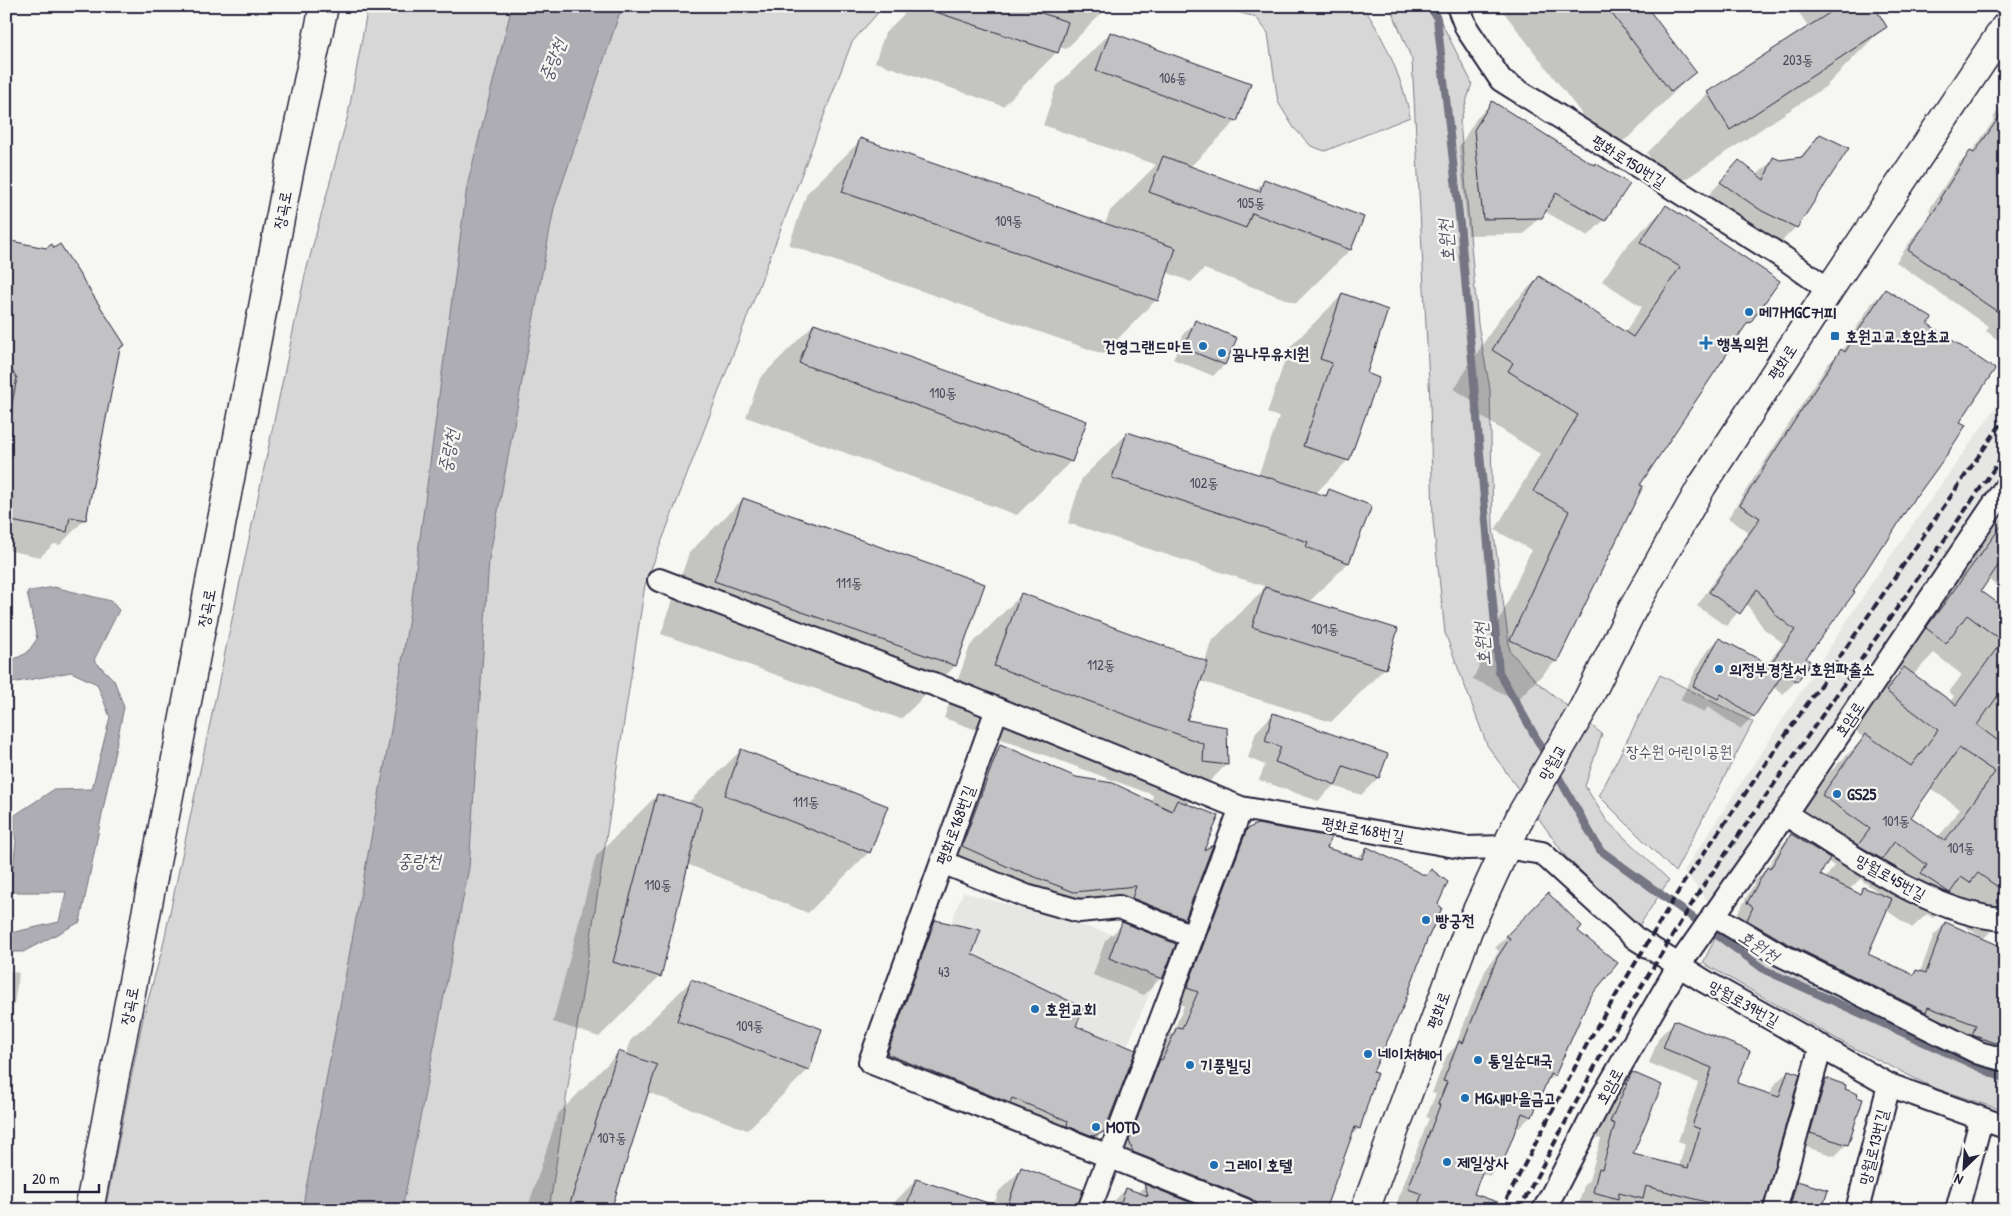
<svg xmlns="http://www.w3.org/2000/svg" width="2011" height="1216" font-family="'Patrick Hand','Poor Story',sans-serif">
	<rect width="100%" height="100%" fill="#f6f6f2"/>
	<filter id="ink" filterUnits="userSpaceOnUse"><feTurbulence type="fractalNoise" baseFrequency=".02" numOctaves="2"/><feDisplacementMap in="SourceGraphic" scale="10" xChannelSelector="R" yChannelSelector="G"/><feConvolveMatrix kernelMatrix="1 2 1 2 8 2 1 2 1" color-interpolation-filters="sRGB"/></filter>
	<g filter="url(#ink)">
		<path fill="#e6e6e4" d="M2005,394V469L1945,553L1709,903L1684,871L1873,581Z
			M963,892L1168,950L1094,1124L903,1049Z"/>
		<path fill="#d7d7d7" stroke="#7c7c89" d="M368,6H884L852,42L645,585L549,1210H105L143,1018L162,950L305,275L348,115Z
			M1215,6H1362C1382,31 1405,86 1410,117L1325,151L1311,146L1294,128L1278,102L1268,33L1256,17Z
			M1390,6H1433L1472,83L1460,122L1478,324L1490,389L1493,528L1510,651L1537,682L1602,734L1585,786L1607,821L1669,880L1639,926L1566,857L1487,745L1445,633L1433,521L1430,401L1412,60Z
			M1660,675L1753,722L1675,872L1599,796Z
			M1720,928L2005,1069V1111L1934,1088L1842,1042L1703,963Z"/>
		<path fill="#adadb3" stroke="#757583" d="M512,6H625L619,15L554,208L489,560L469,868L402,1210H302L391,730L411,605L467,186Z
			M54,587L111,601L119,610L94,660L114,680L124,707L80,922L23,952H6V934L59,922L66,892H10L16,842L12,817L53,790L92,789L110,717L97,684L71,672L6,684V663L27,653L37,639L27,592Z"/>
		<path fill="#0003" fill-rule="evenodd" d="M912,6H1017L1033,12L1035,6H1109L1066,49L1059,47L1057,52L1003,106L875,62L885,33Z
			M1499,6H1644L1694,72L1634,133L1610,151Z
			M1794,6H1872L1885,26L1825,87L1669,190L1647,153L1708,93L1809,27Z
			M1110,33L1236,121L1190,167L1254,191L1265,181L1350,250L1296,303L1204,269L1191,282L1166,272L1156,300L1103,354L789,245L807,193L861,140L1105,224L1110,211L1156,165L1043,125L1056,87Z
			M2005,100V345L1986,331L1989,327L1896,262L1931,212L1929,210L1958,164L1971,153L1995,119L1993,118Z
			M1492,103L1594,166L1604,220L1588,236L1544,211L1524,234L1468,235L1459,147L1476,119Z
			M1820,135L1796,227L1779,244L1704,200L1739,162L1756,176L1774,159L1780,161L1798,159Z
			M1666,207L1778,282L1741,331L1638,485L1556,661L1517,700L1473,679L1531,550L1495,530L1540,454L1471,410L1475,402L1454,389L1501,316L1539,277L1624,333L1642,307L1602,281L1627,245Z
			M6,241L124,345L118,350L85,519L60,545L54,544L40,557L6,550Z
			M1885,290L1926,324L1958,422L1964,426L1805,658L1796,681L1783,694L1773,687L1753,716L1740,729L1708,707L1704,712L1680,700L1706,652L1719,639L1767,665L1783,643L1764,629L1746,603L1726,626L1697,606L1748,532L1728,518L1828,364L1842,351L1872,303Z
			M1342,295L1365,373L1348,460L1315,494L1323,497L1329,491L1370,507L1348,563L1309,602L1385,668L1331,722L1200,681L1185,721L1227,764L1186,805L1201,853L1184,918L1171,931L1061,904L950,859L988,758L1000,746L1076,778L1152,803L1153,795L944,718L970,646L1022,594L1205,662L1211,642L1262,591L1264,586L1068,523L1082,478L1127,434L1258,476L1279,417L1267,413L1289,348Z
			M1196,322L1235,339L1224,365L1213,376L1173,359L1184,333Z
			M814,324L1071,461L1017,515L746,417L760,378Z
			M743,499L955,666L901,719L661,634L689,553Z
			M2005,514V592L1988,579L1980,591L2005,609V917L1983,939L1942,909L1933,918L1927,914L1912,928L1886,910L1866,955L1912,975L1916,971L1920,972L1934,935L1945,924L2005,950V1064L1736,931L1742,918L1737,915L1756,880L1767,868L1780,847L1791,835L1787,832L1830,772L1864,738L1851,728L1868,705L1901,672L1891,665L1950,582ZM1934,653L1962,675L1949,692L1954,696L1950,702L1913,675ZM1930,788L1960,809L1938,838L1910,817ZM1827,861L1834,866L1825,879L1818,876ZM1860,879L1882,895L1864,888L1858,894L1849,890Z
			M1273,714L1378,778L1361,795L1333,786L1318,801L1259,780L1265,765L1248,758L1256,732Z
			M741,750L869,852L808,913L687,864L660,976L599,1037L553,1022L596,856L657,795L687,804Z
			M1248,830L1357,858L1367,848L1425,877L1431,871L1437,904L1426,940L1372,1072L1359,1128L1350,1137L1323,1210H1231L1116,1155L1163,1042L1173,1032L1184,1006L1174,1002L1234,844Z
			M1548,895L1576,931L1589,997L1554,1075L1543,1085L1531,1116L1519,1128L1516,1127L1501,1164L1489,1176L1476,1171L1472,1194L1475,1210H1394L1429,1118L1426,1117L1436,1094L1432,1093L1447,1055L1455,1047L1485,971L1499,951L1495,948Z
			M935,922L970,955L1075,1026L1103,1132L1089,1146L874,1068L921,936Z
			M1123,924L1161,978L1144,995L1093,975L1105,941Z
			M6,970L19,973L6,1052Z
			M691,981L821,1030L808,1070L747,1130L647,1092L609,1210H527L558,1114L618,1053L626,1055L630,1041Z
			M1674,1022L1735,1084L1770,1095L1773,1086L1788,1071L1762,1210H1589L1578,1207L1584,1185L1589,1180L1601,1139L1595,1137L1617,1089L1632,1074L1631,1155L1679,1167L1685,1144L1678,1141L1698,1083L1649,1063L1659,1037Z
			M1826,1080L1847,1144L1835,1156L1799,1145L1814,1091Z
			M1022,1169L1074,1210H992L999,1191Z
			M916,1180L964,1210H887Z
			M1797,1182L1820,1210H1778L1782,1197Z
			M1145,1186L1160,1192L1178,1210H1105L1126,1189L1137,1193Z"/>
		<g fill="none" stroke-linecap="round" stroke-linejoin="round">
			<path stroke="#757583" stroke-width="8" d="M1430,6L1437,18L1461,233L1499,672L1548,759
				M1554,769L1600,850L1765,970L2005,1079"/>
		</g>
		<path fill="#c2c2c4" stroke="#22223b" fill-rule="evenodd" d="M931,6H1021L1068,22L1058,53L930,10Z
			M1606,6H1646L1696,72L1671,92Z
			M1840,6H1874L1887,27L1730,130L1707,92Z
			M1110,32L1251,83L1237,122L1096,71Z
			M1492,101L1594,165L1595,163L1630,184L1605,221L1556,193L1542,218L1483,219L1474,130Z
			M2005,109V317L1908,250L1942,199L1940,198L1970,151L1974,153Z
			M1820,134L1849,148L1797,228L1762,211L1720,182L1739,160L1764,180L1773,157L1780,160L1802,157Z
			M860,138L1176,248L1158,301L842,192Z
			M1163,156L1260,192L1264,179L1364,217L1351,250L1252,213L1246,228L1149,192Z
			M1666,205L1780,281L1750,323L1748,322L1640,485L1643,486L1557,662L1510,640L1569,511L1533,491L1578,415L1508,371L1513,363L1492,350L1539,276L1633,337L1680,267L1640,242Z
			M6,240L46,248L52,244L54,248L60,244L125,345L120,348L86,520L70,517L67,532L6,520V434L17,378L6,362Z
			M1885,289L1932,318L1928,324L1995,369L1960,422L1966,425L1946,456L1917,496L1916,495L1885,545L1883,544L1853,591L1855,592L1806,658L1811,662L1797,682L1784,672L1754,717L1721,694L1718,699L1693,686L1719,638L1783,672L1771,663L1795,630L1777,616L1757,589L1740,614L1709,592L1760,518L1740,505L1841,349L1845,352Z
			M1342,293L1388,310L1367,373L1379,378L1349,461L1303,446L1332,363L1320,359Z
			M1195,320L1237,338L1225,365L1184,348Z
			M814,323L1087,421L1072,462L799,363Z
			M1127,432L1326,496L1329,489L1372,506L1349,563L1306,547L1308,542L1112,478Z
			M743,498L985,584L956,666L714,581Z
			M2005,521V555L1981,591L2005,608V686L1977,725L2005,746V892L1978,873L1970,883L1961,877L1950,893L1921,874L1927,865L1895,841L1882,859L1858,845L1870,829L1822,795L1866,734L1911,766L1938,730L1886,691L1904,667L1956,705L2002,641L1967,615L1946,643L1926,628ZM1959,748L1995,772L1945,841L1911,817Z
			M1265,587L1398,629L1386,669L1252,627Z
			M1021,593L1208,662L1187,720L1227,727L1228,765L1203,762L1204,744L994,666Z
			M1273,713L1388,754L1379,778L1343,766L1336,785L1275,762L1281,747L1265,741Z
			M1000,744L1076,777L1113,783L1172,811L1177,800L1219,816L1204,850L1213,845L1185,919L1132,898L1136,886L1074,892L1017,870V871L962,846Z
			M741,749L888,806L870,853L725,795Z
			M657,794L702,807L661,977L613,962Z
			M1257,824L1331,837L1327,848L1362,859L1367,847L1426,876L1431,869L1448,882L1438,904L1442,908L1427,940L1403,1007L1373,1072L1377,1073L1360,1129L1355,1127L1325,1210H1258L1256,1202L1250,1198L1133,1152L1129,1140L1160,1059L1162,1060L1177,1027L1182,1028L1198,992L1187,988L1247,829Z
			M1791,834L1830,858L1820,875L1860,894L1863,887L1892,899L1868,954L1914,975L1916,970L1926,973L1945,922L2005,948L1999,966L2005,969V1046L1972,1035L1976,1025L1928,1007L1926,1012L1783,941L1747,920L1753,907L1747,903L1767,867L1770,869Z
			M1548,893L1582,926L1578,931L1618,963L1590,997L1555,1076L1550,1074L1532,1117L1522,1113L1502,1165L1487,1159L1474,1194L1512,1207V1210H1416L1422,1194L1408,1189L1440,1105L1438,1104L1447,1082L1443,1081L1459,1041L1463,1043L1497,958L1510,938L1506,936Z
			M935,920L981,930L972,954L1084,1008L1076,1026L1136,1050L1104,1132L1093,1136L1067,1126L1068,1121L1012,1098L1010,1103L887,1054Z
			M1122,922L1176,944L1162,979L1109,958Z
			M691,979L822,1029L809,1070L677,1021Z
			M1674,1020L1750,1051L1737,1083L1779,1097L1788,1070L1800,1074L1762,1210H1736L1646,1186L1643,1199L1619,1193L1618,1199L1593,1192L1599,1168L1602,1169L1615,1124L1610,1122L1632,1072L1662,1085L1633,1154L1688,1168L1700,1129L1692,1126L1712,1068L1663,1048Z
			M618,1051L657,1065L611,1210H568Z
			M1826,1078L1846,1085L1845,1089L1858,1094L1857,1097L1863,1099L1848,1145L1810,1133Z
			M1021,1167L1083,1190L1076,1210H1006Z
			M916,1179L997,1206V1210H905Z
			M1797,1181L1828,1190L1822,1210H1789Z
			M1144,1184L1209,1210H1118L1126,1188L1148,1196Z"/>
		<g fill="none" stroke-linecap="round" stroke-linejoin="round">
			<g stroke="#22223b" stroke-width="26">
				<path id="street" d="M1458,6L1467,29L1501,80L1784,258L1829,290
					M659,580L970,698L1241,808L1466,848L1506,847L1542,853L1635,938L1704,981L1889,1085L2005,1127
					M997,709L870,1062L1245,1210
					M1785,814C1846,851 1933,916 2005,919
					M942,862L1026,896L1079,911L1119,907L1192,936
					M1713,915L1777,953L1979,1053L2005,1060
					M1089,1210L1241,808
					M1544,1210L1603,1096L1679,965L1785,814L2005,488
					M1775,1210L1821,1046
					M1857,1210L1889,1085
					M1957,1210L1981,1120"/>
			</g>
			<g stroke="#22223b" stroke-width="31">
				<path id="secondary" d="M89,1210L291,162L324,6
					M1365,1210L1468,930L1521,815L1583,709L1632,610L1702,486L1829,290L2005,27"/>
			</g>
			<use href="#street" stroke="#f6f6f2" stroke-width="22"/>
			<use href="#secondary" stroke="#f6f6f2" stroke-width="28"/>
			<path stroke="#22223b" stroke-width="4" stroke-dasharray="8 4" stroke-linecap="butt" d="M1501,1210L1588,1042L1684,882L2005,418
				M1519,1210L1609,1040L1699,892L2005,453"/>
		</g>
	</g>
	<g fill="#1f6fb2" stroke="#f6f6f2" stroke-width="2">
		<circle cx="1749" cy="312" r="5"/>
		<rect x="1830" y="331" width="10" height="10" rx="2.5"/>
		<path d="M1703.5 335.5h5v5h5v5h-5v5h-5v-5h-5v-5h5z"/>
		<circle cx="1203" cy="346" r="5"/>
		<circle cx="1222" cy="353" r="5"/>
		<circle cx="1719" cy="669" r="5"/>
		<circle cx="1837" cy="794" r="5"/>
		<circle cx="1426" cy="920" r="5"/>
		<circle cx="1035" cy="1009" r="5"/>
		<circle cx="1368" cy="1054" r="5"/>
		<circle cx="1478" cy="1060" r="5"/>
		<circle cx="1190" cy="1065" r="5"/>
		<circle cx="1465" cy="1098" r="5"/>
		<circle cx="1096" cy="1127" r="5"/>
		<circle cx="1447" cy="1162" r="5"/>
		<circle cx="1214" cy="1165" r="5"/>
	</g>
	<g text-anchor="middle" dominant-baseline="central" stroke-width="4.5" stroke-linejoin="round" paint-order="stroke">
		<g font-size="14" fill="#4a4a5d">
			<text x="1798" y="59">203동</text>
			<text x="1173" y="77">106동</text>
			<text x="1251" y="202">105동</text>
			<text x="1009" y="220">109동</text>
			<text x="943" y="392">110동</text>
			<text x="1204" y="482">102동</text>
			<text x="849" y="582">111동</text>
			<text x="1325" y="628">101동</text>
			<text x="1101" y="664">112동</text>
			<text x="806" y="801">111동</text>
			<text x="1896" y="820">101동</text>
			<text x="1961" y="847">101동</text>
			<text x="658" y="884">110동</text>
			<text x="944" y="971">43</text>
			<text x="750" y="1025">109동</text>
			<text x="612" y="1137">107동</text>
		</g>
		<g font-size="16" fill="#22223b" stroke="#f6f6f2">
			<text transform="translate(1629 161) rotate(32)">평화로150번길</text>
			<text transform="translate(282 210) rotate(-79)">장곡로</text>
			<text transform="translate(1782 362) rotate(-57)">평화로</text>
			<text transform="translate(206 608) rotate(-79)">장곡로</text>
			<text transform="translate(1849 719) rotate(-56)">호암로</text>
			<text transform="translate(1552 762) rotate(-60)">망월교</text>
			<text transform="translate(955 825) rotate(-70)">평화로168번길</text>
			<text transform="translate(1363 829) rotate(10)">평화로168번길</text>
			<text transform="translate(1891 877) rotate(29)">망월로45번길</text>
			<text transform="translate(1744 1003) rotate(29)">망월로39번길</text>
			<text transform="translate(129 1006) rotate(-79)">장곡로</text>
			<text transform="translate(1438 1010) rotate(-70)">평화로</text>
			<text transform="translate(1609 1086) rotate(-61)">호암로</text>
			<text transform="translate(1873 1147) rotate(-76)">망월로13번길</text>
		</g>
		<g font-size="16" font-weight="bold" fill="#22223b" stroke="#f6f6f2" text-anchor="start">
			<text x="1759" y="312">메가MGC커피</text>
			<text x="1845" y="336">호원고교.호암초교</text>
			<text x="1717" y="343">행복의원</text>
			<text x="1193" y="346" text-anchor="end">건영그랜드마트</text>
			<text x="1232" y="353">꿈나무유치원</text>
			<text x="1729" y="669">의정부경찰서 호원파출소</text>
			<text x="1847" y="794">GS25</text>
			<text x="1436" y="920">빵궁전</text>
			<text x="1045" y="1009">호원교회</text>
			<text x="1378" y="1054">네이처헤어</text>
			<text x="1488" y="1060">통일순대국</text>
			<text x="1200" y="1065">기풍빌딩</text>
			<text x="1475" y="1098">MG새마을금고</text>
			<text x="1106" y="1127">MOTD</text>
			<text x="1457" y="1162">제일상사</text>
			<text x="1224" y="1165">그레이 호텔</text>
		</g>
		<g font-size="16" fill="#4f4f62" stroke="#f6f6f2">
			<text x="1679" y="751">장수원 어린이공원</text>
		</g>
		<g font-size="18" font-style="italic" fill="#535365" stroke="#f6f6f2">
			<text transform="translate(552 60) rotate(-68)">중랑천</text>
			<text transform="translate(1446 241) rotate(-95)">호원천</text>
			<text transform="translate(448 451) rotate(-79)">중랑천</text>
			<text transform="translate(1482 644) rotate(-95)">호원천</text>
			<text x="419" y="860">중랑천</text>
			<text transform="translate(1759 946) rotate(34)">호원천</text>
		</g>
	</g>
	<rect width="2011" height="1216" fill="none" stroke="#f6f6f2" stroke-width="25"/>
	<rect x="12" y="12" width="1986" height="1191" fill="none" stroke="#22223b" stroke-width="2" filter="url(#ink)"/>
	<g transform="translate(1964 1168) rotate(205)" stroke="#f6f6f2" stroke-width="4" paint-order="stroke">
	<path d="M0-4L9 19L0 12L-9 19Z" fill="#22223b"/>
	<text y="-8" font-size="14" font-weight="bold" text-anchor="middle" fill="#22223b">N</text>
	</g>
	<path d="M25 1184v8h74v-8" fill="none" stroke="#22223b" stroke-width="2.5"/>
	<text x="32" y="1184" font-size="15" fill="#22223b" stroke="#f6f6f2" stroke-width="4" paint-order="stroke">20 m</text>
</svg>
